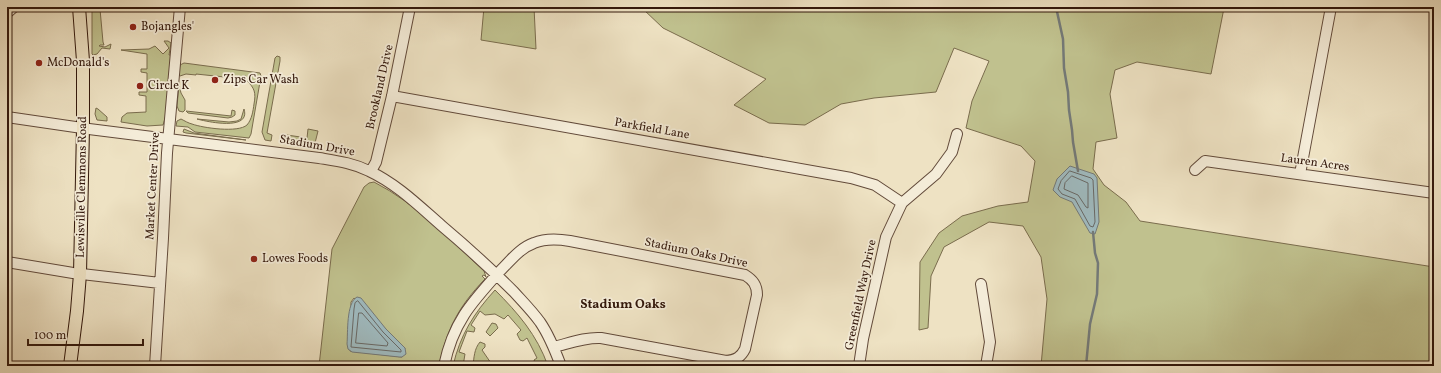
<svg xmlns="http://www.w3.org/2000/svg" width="1441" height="373" font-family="Vollkorn,serif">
	<rect width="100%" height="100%" fill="#eee2c3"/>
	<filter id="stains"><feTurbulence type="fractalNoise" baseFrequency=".005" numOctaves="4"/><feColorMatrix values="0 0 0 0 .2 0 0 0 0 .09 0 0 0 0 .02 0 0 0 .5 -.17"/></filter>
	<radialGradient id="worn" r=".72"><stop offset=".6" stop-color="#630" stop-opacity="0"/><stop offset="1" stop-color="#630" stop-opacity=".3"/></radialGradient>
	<path fill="#c0c18e" stroke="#7a6c4d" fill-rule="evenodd" d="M92,7H107L100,9L103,42L104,45H100L99,46L105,47L111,44L110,49L102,48L97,54L93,55L92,54Z
		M484,7H534L536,49L481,40Z
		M646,7L1224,8L1211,74L1137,62L1115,70L1110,94L1117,138L1096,142L1093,169L1104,185L1126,202L1140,221L1434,267V366H1041L1047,299L1041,257L1023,226L989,222L944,247L931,276L928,328L919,330L920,262L939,233L962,216L998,206L1028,202L1035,161L1021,146L966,128L972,101L989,61L954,48L936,92L874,98L841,104L805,125L769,123L734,105L766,79L663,28L643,9Z
		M164,41H168L171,43L169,55H172L166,115L163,125L147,126L121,122L122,117L127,113L146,112V96L139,95V92H147V73L141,72V69H147V54L121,50L149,49L155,46L163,54L169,48Z
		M277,56L280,57V61L267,133L272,135L271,141L265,140L262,132L275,58Z
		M184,63L260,73L261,76L251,134L249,138L195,132L188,127L176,126L177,121L181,119C185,121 188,123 192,124C203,128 238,133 247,125C252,119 253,111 254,104C256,93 255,88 246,80V76H243L242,80L235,79L234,78L196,74V75L186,74L180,76L178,74L180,65Z
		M179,85L181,93L185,100V110L183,112L179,111L177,106Z
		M96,108L98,109L107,117V121L97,120L95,114Z
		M244,109C251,131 208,122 197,119L229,122L237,121L241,119Z
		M232,110L235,111V115L232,117L228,118L188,113L186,111L231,116Z
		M184,129L194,133L246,140L186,133L183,132Z
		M308,129L318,131L314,147L286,143L285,139L287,135L307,138Z
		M374,182C417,204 449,239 484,271L486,277L484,275L482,276L485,279C458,307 447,329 439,366H319L332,249L364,187L369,183ZM354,298L405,348L402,357L350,351L351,302Z
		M495,290C518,313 537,335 548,366H536L534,360L537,358L527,338L523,341L520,340L517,334L521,330L508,315L504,319L495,314L485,315L480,311L471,325L475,328L474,332L467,331L459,352L465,354L463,366H453C460,335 474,313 495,290Z
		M492,323L496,324L498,328L490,336L486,332Z
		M480,342L485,344V347L482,350L493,366H473C474,358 474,349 480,342Z"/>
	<path fill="#9fbabf" stroke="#747977" d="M1070,166L1094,174L1097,178L1099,222L1095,234L1090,233L1072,202L1060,197L1053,190L1057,179Z
		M357,297L361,298L386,329L405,348L406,354L402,357H399L352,352L348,349L347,344C348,333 346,303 357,297Z"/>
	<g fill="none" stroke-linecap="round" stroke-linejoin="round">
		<path stroke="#696966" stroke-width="1" d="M1070,171L1091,178L1093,180L1095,222L1093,227L1090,226L1075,199L1062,194L1058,189L1061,181Z
			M1072,176L1088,183V208L1086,207L1078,195L1064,189L1065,183Z
			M358,301L383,332L401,350V352L351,347L354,309L355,303Z
			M359,313H362L388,343L387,346L356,343Z"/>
		<path stroke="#747977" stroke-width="2.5" d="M1056,7L1063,39L1064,68L1068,92L1069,110L1072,130L1073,142L1078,171
			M1086,366L1090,324L1097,294L1098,263L1095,253L1093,232"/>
		<g stroke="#624a3a" stroke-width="12">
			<path id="minor" d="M7,13L14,7
				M392,96L851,178L875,185L902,203
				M7,117L89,129L319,158C337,161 353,163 369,171C397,184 419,206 442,226C467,247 491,269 514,292C523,302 532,311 540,322C549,335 555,350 561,366
				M1195,170L1205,161L1434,193
				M371,171L376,162L392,96L410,7
				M1300,174L1331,7
				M7,262L73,273L160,283
				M981,284L990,342L986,366
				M155,366L163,238L167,153L180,7
				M444,366C453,322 472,302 501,270C511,260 520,248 534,243C546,238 558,239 570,241L745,275C753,280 757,285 757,295L745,349C741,357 736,360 726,361L601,338C585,337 570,343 554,347
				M859,366L863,339L886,237L902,203L936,174L952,152L957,134"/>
		</g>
		<g stroke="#33180c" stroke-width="14">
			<path id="major" d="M70,366L77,311L80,274L83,128V61L79,7"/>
		</g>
		<use href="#minor" stroke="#f4ecd8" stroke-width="10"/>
		<use href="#major" stroke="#eee2c3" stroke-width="12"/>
	</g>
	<g fill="#8f2418" stroke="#f4ecd8" stroke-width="1.5">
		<circle cx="133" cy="27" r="4"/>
		<circle cx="39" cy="63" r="4"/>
		<circle cx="215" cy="80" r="4"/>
		<circle cx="140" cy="86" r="4"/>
		<circle cx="254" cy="259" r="4"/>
	</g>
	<g text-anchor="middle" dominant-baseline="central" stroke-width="3.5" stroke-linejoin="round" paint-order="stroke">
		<g font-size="12" fill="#33180c" stroke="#f4ecd8" text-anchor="start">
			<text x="141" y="27">Bojangles'</text>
			<text x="47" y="63">McDonald's</text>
			<text x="223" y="80">Zips Car Wash</text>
			<text x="148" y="86">Circle K</text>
			<text x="262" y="259">Lowes Foods</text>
		</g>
		<g font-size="12" fill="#33180c" stroke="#f4ecd8">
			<text transform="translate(380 87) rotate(-77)">Brookland Drive</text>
			<text transform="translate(652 129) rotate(10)">Parkfield Lane</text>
			<text transform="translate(317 146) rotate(10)">Stadium Drive</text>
			<text transform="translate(1315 163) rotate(8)">Lauren Acres</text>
			<text transform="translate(153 186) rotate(-87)">Market Center Drive</text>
			<text transform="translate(82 187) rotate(-89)">Lewisville Clemmons Road</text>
			<text transform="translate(696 253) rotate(12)">Stadium Oaks Drive</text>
			<text transform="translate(861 295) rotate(-78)">Greenfield Way Drive</text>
		</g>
		<g font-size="13" font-weight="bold" fill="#33180c" stroke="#f4ecd8">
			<text x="623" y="305">Stadium Oaks</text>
		</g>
	</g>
	<rect width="1441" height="373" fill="none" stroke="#eee2c3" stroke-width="24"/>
	<rect x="8" y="8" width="1425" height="357" fill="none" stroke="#33180c" stroke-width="2"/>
	<rect x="12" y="12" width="1417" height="349" fill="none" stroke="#33180c"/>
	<path d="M28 339v6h115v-6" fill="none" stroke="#33180c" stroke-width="2"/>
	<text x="34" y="339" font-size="12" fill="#33180c" stroke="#f4ecd8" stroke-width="3" paint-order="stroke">100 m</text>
	<rect width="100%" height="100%" filter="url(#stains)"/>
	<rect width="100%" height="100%" fill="url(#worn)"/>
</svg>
